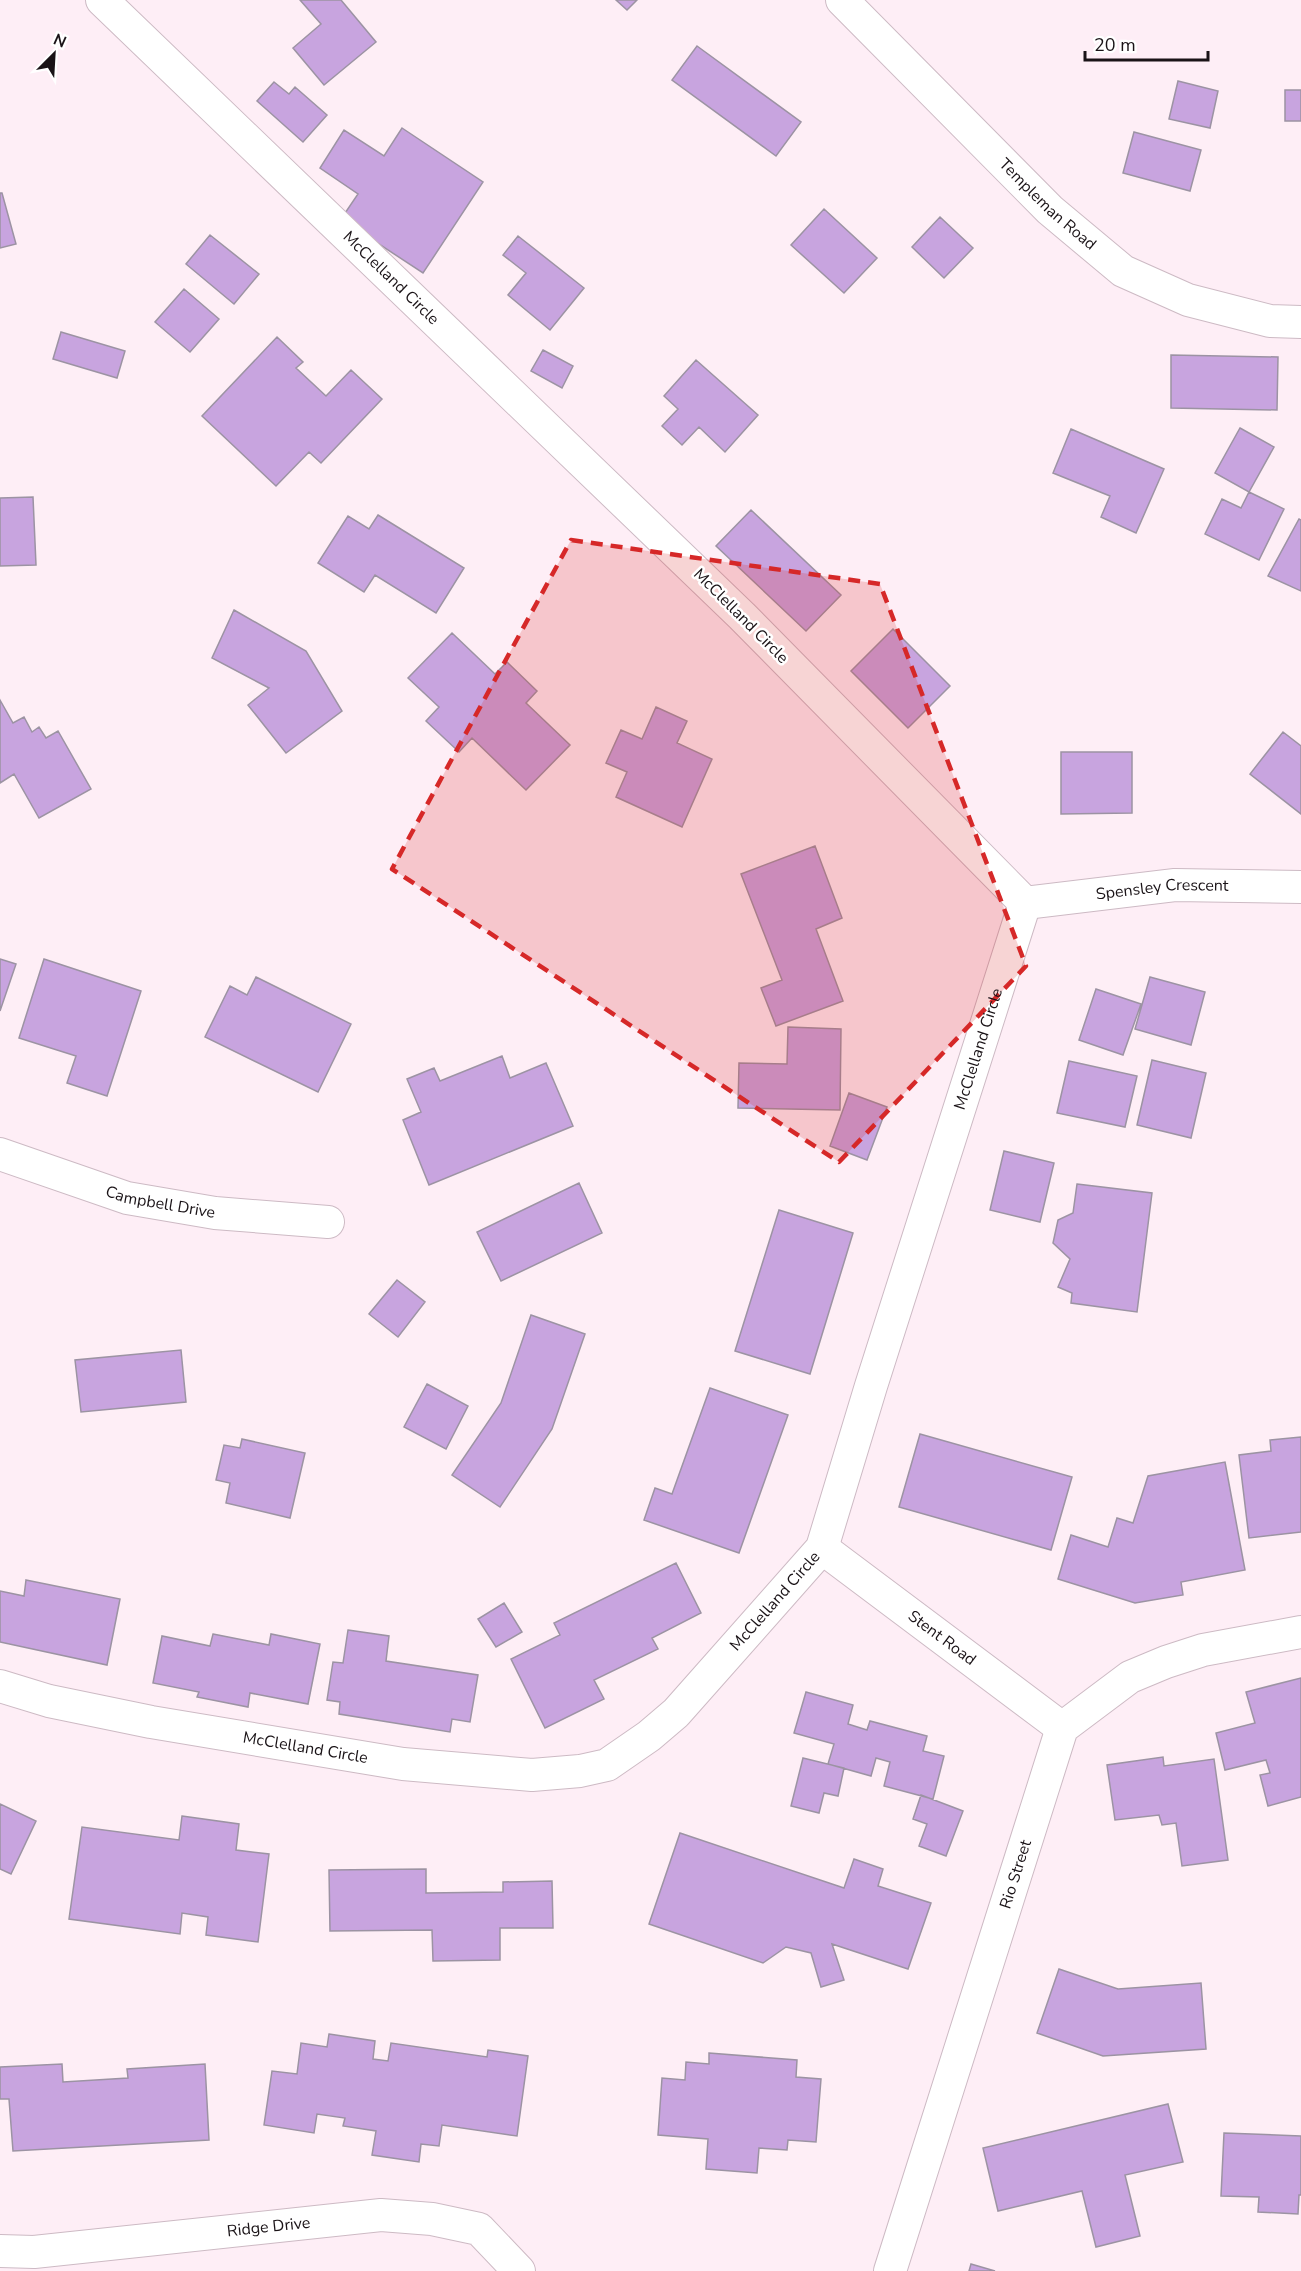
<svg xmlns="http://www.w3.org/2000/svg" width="1301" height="2271" font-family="'Nunito Sans',sans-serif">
	<rect width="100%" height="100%" fill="#feeef6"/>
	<path fill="#c8a4df" stroke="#9c93a3" stroke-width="1.5" d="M300,0H341L376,42L324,85L293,48L321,24Z
		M616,0H637L627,10Z
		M697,46L801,122L776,156L672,80Z
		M1178,81L1218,91L1210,128L1169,119Z
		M274,82L289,94L295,87L327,115L303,142L257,101Z
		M1285,90H1301V121H1285Z
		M402,128L483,182L423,273L341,219L358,194L320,168L344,130L384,156Z
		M1134,132L1201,150L1190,191L1123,173Z
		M0,193H2L16,244L0,248Z
		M824,209L877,258L844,293L791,245Z
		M940,217L973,248L944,278L912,247Z
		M210,235L259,274L234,304L186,264Z
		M518,236L584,288L550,330L508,295L526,273L503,255Z
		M184,289L219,319L190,352L155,322Z
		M61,332L125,351L117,378L53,359Z
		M277,337L303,362L296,368L326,396L351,370L382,399L321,463L309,452L276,486L202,416Z
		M543,350L573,366L562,388L531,371Z
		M1171,355L1278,357L1277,410L1171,408Z
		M696,360L758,415L725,452L699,427L682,445L662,426L678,409L664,396Z
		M1240,428L1274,447L1249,492L1215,473Z
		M1071,429L1164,469L1136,533L1101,517L1110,496L1053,473Z
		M1249,492L1284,509L1259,560L1205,534L1222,499L1241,508Z
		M33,497L36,565L0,566V498Z
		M751,510L841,595L806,631L716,546Z
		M378,515L464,568L436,613L375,575L364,592L318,563L348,516L369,529Z
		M1299,519L1301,520V591L1268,576Z
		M234,610L306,651L342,711L286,753L248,705L269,688L212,658Z
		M893,629L950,686L908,728L851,671Z
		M452,633L495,674L507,662L537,691L526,703L570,745L526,790L472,738L459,752L426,721L439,707L408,678Z
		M0,700L13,723L24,717L32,732L39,727L46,738L58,731L91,789L39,818L14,774L0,783Z
		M656,707L687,721L677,743L712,759L682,827L616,797L627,772L606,763L621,730L642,739Z
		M1283,732L1301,746V814L1250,774Z
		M1061,752H1132V813L1061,814Z
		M815,846L842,918L816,929L843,1001L776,1026L761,988L782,980L741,874Z
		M0,959L16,964L0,1011Z
		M44,959L141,991L107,1096L67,1083L76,1056L19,1038Z
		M256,977L351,1024L318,1092L205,1037L230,986L247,995Z
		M1150,977L1205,992L1191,1045L1135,1029Z
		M1096,989L1141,1004L1123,1055L1079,1040Z
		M788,1027L841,1029L840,1110L738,1108L739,1063L787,1064Z
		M502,1056L510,1078L546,1063L573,1126L429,1185L403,1120L421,1112L407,1079L434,1068L440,1081Z
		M1152,1060L1206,1073L1191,1138L1137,1125Z
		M1069,1061L1137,1076L1125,1127L1057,1113Z
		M849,1093L887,1107L867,1160L830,1146Z
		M1004,1151L1054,1163L1040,1222L990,1210Z
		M579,1183L602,1233L501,1281L477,1232Z
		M1077,1184L1152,1193L1137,1312L1071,1303L1072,1293L1058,1287L1070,1259L1053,1243L1058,1220L1073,1213Z
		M779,1210L853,1233L810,1374L735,1351Z
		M397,1280L425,1302L398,1337L369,1314Z
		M531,1315L585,1334L552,1429L500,1507L452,1475L501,1403Z
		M181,1350L186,1402L81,1412L75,1360Z
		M427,1384L468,1406L446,1449L404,1427Z
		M710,1388L788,1415L739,1553L644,1520L655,1488L672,1494Z
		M920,1434L1072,1477L1051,1550L899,1507Z
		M1301,1437V1532L1249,1538L1239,1455L1271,1451L1270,1440Z
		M242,1439L305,1453L290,1518L226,1503L230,1483L216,1480L224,1445L240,1448Z
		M1225,1462L1245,1570L1181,1582L1183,1595L1135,1603L1058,1579L1071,1535L1108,1547L1117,1518L1133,1523L1148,1476Z
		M676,1563L701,1613L652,1638L658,1649L594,1680L604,1699L545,1728L511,1659L560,1635L554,1623Z
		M26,1580L120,1599L107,1665L0,1642V1591L24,1596Z
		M504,1603L522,1632L496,1647L478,1619Z
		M348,1630L389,1636L386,1661L478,1675L470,1722L452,1719L450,1732L339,1714L340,1702L327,1700L333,1662L343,1663Z
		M213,1634L269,1645L271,1634L320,1644L308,1704L250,1693L248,1707L197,1697L199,1692L153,1683L162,1636L210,1646Z
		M1301,1678V1797L1268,1806L1260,1775L1270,1773L1266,1760L1225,1770L1216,1733L1255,1723L1246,1692Z
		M806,1692L853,1705L848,1724L867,1730L870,1721L927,1736L923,1751L944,1756L933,1799L884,1786L890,1762L876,1758L871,1776L828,1764L834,1744L794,1733Z
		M1163,1757L1164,1766L1214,1759L1228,1860L1182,1866L1176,1823L1162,1825L1159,1815L1115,1820L1107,1765Z
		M803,1758L844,1768L838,1796L824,1793L819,1813L791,1806Z
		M921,1795L963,1811L946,1856L919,1846L927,1824L913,1819Z
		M0,1804L36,1821L11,1874L0,1869Z
		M182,1816L239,1824L236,1850L269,1854L258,1942L206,1935L208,1917L182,1913L180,1934L69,1919L82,1827L179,1840Z
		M680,1833L844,1888L854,1859L883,1869L878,1886L931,1903L908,1969L832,1944L844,1980L821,1987L811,1953L786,1947L763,1963L649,1924Z
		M426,1869V1893L503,1892V1882L552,1881L553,1928H500V1960L433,1961L432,1930L330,1931L329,1870Z
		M1059,1969L1118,1989L1201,1983L1206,2049L1103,2056L1037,2033Z
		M329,2034L375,2041L373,2059L388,2061L391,2043L487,2057L488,2050L528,2056L517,2136L442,2125L439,2146L421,2144L419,2162L372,2155L376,2131L343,2126L345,2118L317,2114L314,2133L264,2125L272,2071L297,2074L301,2043L327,2047Z
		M709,2053L797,2060L796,2077L821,2079L816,2142L788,2140L787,2150L759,2148L757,2173L706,2169L708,2139L658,2135L662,2078L685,2080L686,2062L709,2064Z
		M62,2064L63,2082L128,2078L127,2069L205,2064L209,2140L13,2151L9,2099H0V2067Z
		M1168,2104L1183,2162L1125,2175L1140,2236L1096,2247L1082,2191L998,2211L983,2148Z
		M1224,2133L1301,2136V2195H1299L1298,2214L1258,2212L1259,2197L1221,2196Z
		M971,2264L995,2271H969Z"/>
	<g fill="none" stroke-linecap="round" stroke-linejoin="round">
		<g stroke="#cdbac4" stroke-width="34">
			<g id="minor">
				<path id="s1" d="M842,0L1050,210L1123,271L1188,300L1270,321L1301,322"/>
				<path id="s2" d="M1025,903L1175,885L1301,887"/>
				<path id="s3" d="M0,1154L127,1198L215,1213L328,1222"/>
				<path id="s4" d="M822,1548L1062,1728"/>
				<path id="s5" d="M0,1686L49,1701L151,1722L403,1764L532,1775L580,1771L607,1765L649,1736L676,1713L822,1548L871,1386L1025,903L742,616L102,0"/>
				<path id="s6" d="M0,2251L34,2252L381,2215L432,2219L479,2229L519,2271"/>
				<path id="s7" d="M890,2271L1062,1728L1130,1677L1166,1662L1203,1650L1301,1632"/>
			</g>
		</g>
		<use href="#minor" stroke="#fff" stroke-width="32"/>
	</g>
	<path fill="#d62828" fill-opacity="0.2" stroke="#d62828" stroke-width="4.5" stroke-dasharray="12 8" stroke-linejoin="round" d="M571,540L880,584L1026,966L839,1162L392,869Z"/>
	<g text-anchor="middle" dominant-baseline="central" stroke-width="5" stroke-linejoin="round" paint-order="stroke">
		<g font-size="16" fill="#1a1317" stroke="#fff">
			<text stroke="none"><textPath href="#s1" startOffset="290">Templeman Road</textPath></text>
			<text transform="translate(391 278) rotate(44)">McClelland Circle</text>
			<text transform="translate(741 616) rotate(45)">McClelland Circle</text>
			<text stroke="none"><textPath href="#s2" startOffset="138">Spensley Crescent</textPath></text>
			<text stroke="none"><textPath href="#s5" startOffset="1446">McClelland Circle</textPath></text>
			<text stroke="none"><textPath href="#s3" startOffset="168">Campbell Drive</textPath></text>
			<text stroke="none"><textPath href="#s5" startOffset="852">McClelland Circle</textPath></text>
			<text stroke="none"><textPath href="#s4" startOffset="150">Stent Road</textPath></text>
			<text stroke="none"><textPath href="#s5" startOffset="312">McClelland Circle</textPath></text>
			<text stroke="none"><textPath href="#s7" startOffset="416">Rio Street</textPath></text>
			<text stroke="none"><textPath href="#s6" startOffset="270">Ridge Drive</textPath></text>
		</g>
	</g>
	<g transform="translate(54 54) rotate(24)" stroke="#ffffff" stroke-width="4.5" paint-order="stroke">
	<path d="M0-4.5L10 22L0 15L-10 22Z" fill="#1a1317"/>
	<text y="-9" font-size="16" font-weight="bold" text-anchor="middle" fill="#1a1317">N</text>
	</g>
	<path d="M1085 51v9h123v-9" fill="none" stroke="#1a1317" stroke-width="3"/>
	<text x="1094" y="51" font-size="18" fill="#1a1317" stroke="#ffffff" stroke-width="4.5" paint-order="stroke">20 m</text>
</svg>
